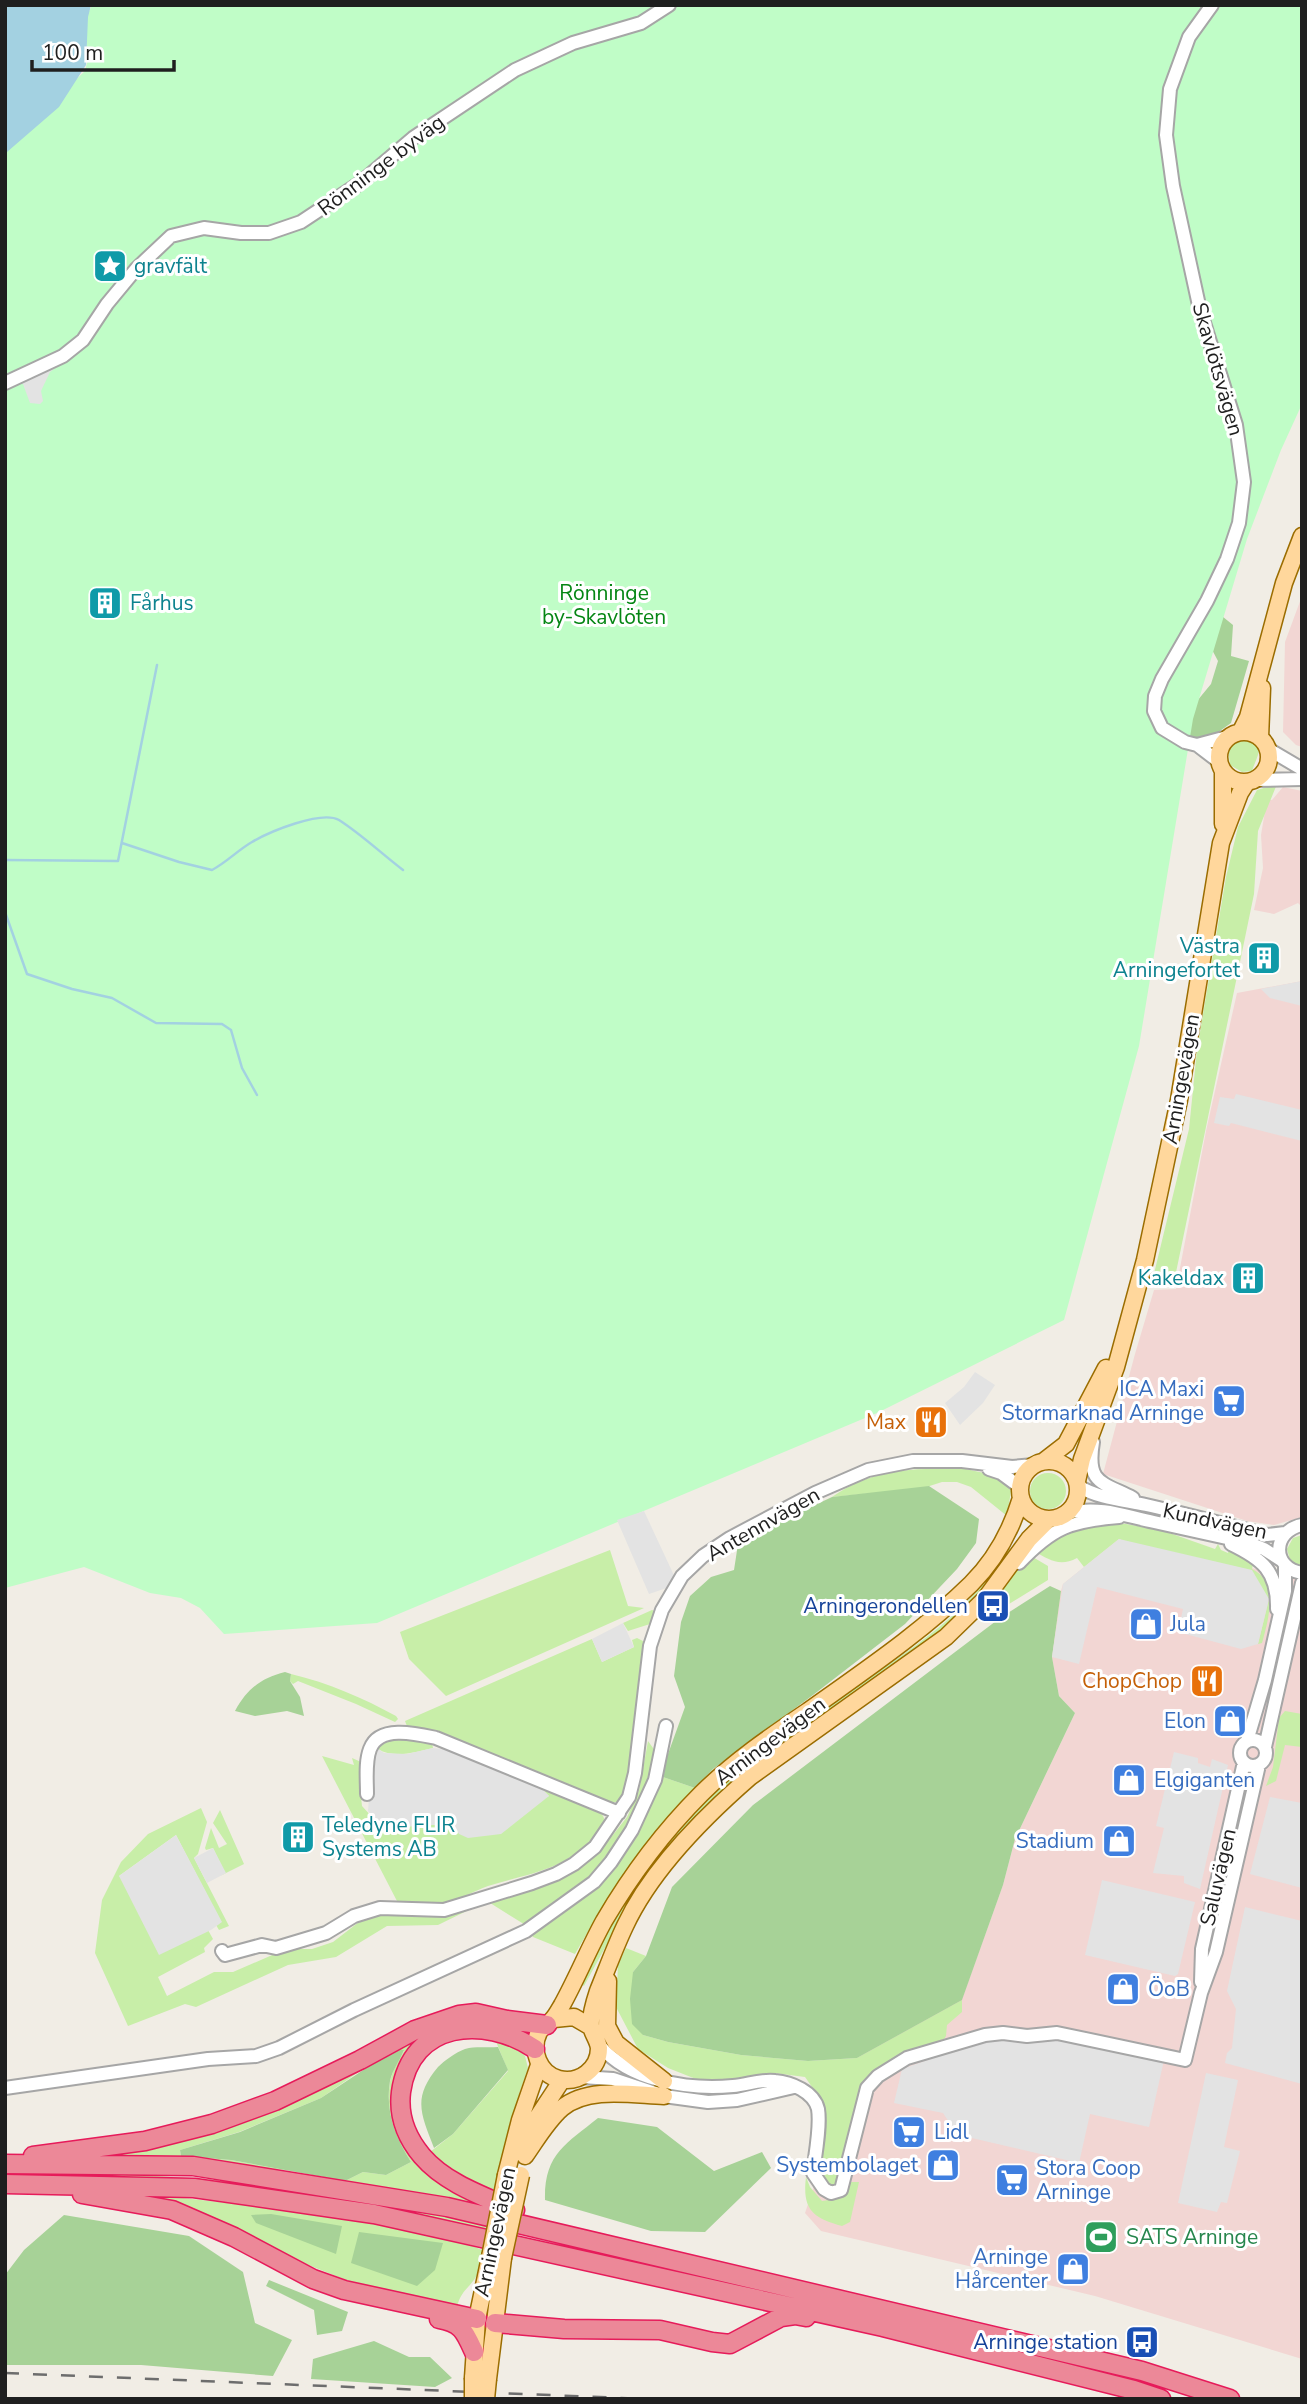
<svg xmlns="http://www.w3.org/2000/svg" width="1307" height="2404" font-family="'Nunito Sans',sans-serif">
	<rect width="100%" height="100%" fill="#f1ede5"/>
	<path fill="#f2d6d3" d="M1302,596V747L1296,745L1283,732L1285,642Z
		M1283,787L1302,791V907L1298,903L1274,914L1254,910L1263,868L1261,835L1267,799L1272,800Z
		M1302,981V1517L1274,1525L1247,1521L1103,1474L1135,1354L1154,1290L1176,1289L1206,1131L1237,993Z
		M1119,1539L1302,1579V2359L1095,2296L821,2231L805,2213L857,2058L962,1999L1003,1885L1015,1839L1075,1713L1059,1696L1052,1657L1061,1591L1063,1584Z"/>
	<path fill="#c8eea8" d="M1242,736C1269,740 1258,753 1252,771L1242,772L1230,765L1228,747L1233,740Z
		M1277,784L1258,831L1254,894L1173,1287L1152,1282L1189,1129L1197,1050L1226,877L1238,827L1257,790Z
		M961,1468C979,1472 1000,1474 1011,1491L1007,1516L971,1487L957,1482H942L911,1492L873,1493L832,1497C873,1468 912,1469 961,1468Z
		M1030 1491a18 18 0 1 1 36 0a18 18 0 1 1-36 0Z
		M1102,1522L1126,1524L1161,1530L1215,1549L1218,1544L1221,1550L1228,1553L1229,1549L1254,1560L1252,1569C1280,1582 1268,1621 1262,1643L1258,1644L1269,1599L1119,1539L1084,1567L1077,1558C1060,1567 1049,1560 1034,1551L1050,1538Z
		M1302,1535V1568L1290,1560L1287,1549L1293,1538Z
		M1008,1548L1013,1552L977,1597L948,1625L917,1649L769,1754L629,1904L584,1986L579,1982C618,1912 660,1837 722,1785C763,1750 807,1720 851,1690C906,1653 977,1608 1008,1548Z
		M610,1550L628,1606L644,1608L446,1696L409,1659L400,1632Z
		M1031,1556L1048,1566V1580L1004,1607L995,1608L998,1604L996,1599L1010,1578Z
		M652,1610L655,1611L650,1624L628,1631L623,1623Z
		M637,1638L643,1641L644,1647L632,1766L623,1796L617,1802L610,1803L408,1729L405,1721L592,1639L602,1662L634,1647L632,1640Z
		M291,1674C329,1683 363,1698 396,1716L398,1719L395,1722L356,1704L298,1681L293,1684L290,1681Z
		M1285,1711L1302,1714V1747L1285,1745L1276,1781L1266,1786L1273,1767L1279,1718Z
		M397,1736L432,1743L433,1748C416,1752 394,1759 378,1749L380,1742Z
		M648,1741L658,1755L655,1769L632,1821L596,1875L527,1926L487,1901L438,1925L387,1926L336,1957L288,1965L196,2007L185,2004L128,2026L95,1953L102,1900L121,1862L148,1834L201,1808L207,1822L198,1854L194,1858L229,1926L219,1930L216,1925L221,1922L176,1835L119,1876L208,1930L213,1939L204,1948L205,1952L158,1977L167,1996L214,1972H233L286,1949H312L333,1942L359,1922L382,1915L438,1916L528,1891L569,1874L605,1845L627,1817L639,1791Z
		M322,1756L354,1765L352,1758L361,1762L359,1779L362,1806L382,1828L447,1824L445,1816L449,1817L454,1829L549,1796L544,1791L548,1787L598,1811C608,1818 605,1825 598,1833C565,1871 533,1872 488,1886C474,1891 461,1899 447,1902C431,1906 414,1904 398,1903Z
		M660,1776L695,1788C648,1839 609,1893 575,1954L533,1937L530,1932L592,1889Z
		M220,1810L244,1864L220,1876L225,1873L213,1848L206,1850L205,1848L211,1828L219,1848L227,1844L213,1823Z
		M626,1948L646,1956L633,1972L643,2035L668,2042L741,2055L808,2061L857,2058L962,2000V2012L947,2025L946,2036L944,2039C917,2049 889,2058 868,2079C853,2094 844,2159 838,2182L834,2187L828,2186L821,2176C824,2131 834,2116 805,2077L774,2073L748,2078L701,2081L668,2068L638,2049L616,2007L618,1965Z
		M453,2020L408,2052L400,2133L491,2207L489,2211L345,2181L363,2172L386,2175L411,2162C395,2136 385,2112 390,2082C392,2071 399,2060 404,2051L379,2058L321,2098L239,2132L180,2150L181,2156L231,2160L292,2171L240,2165L84,2157L141,2149Z
		M495,2039L518,2048L525,2056L528,2068L520,2091L495,2193L447,2168L430,2152L453,2134L508,2071Z
		M5,2171C78,2172 151,2174 224,2181C313,2188 401,2207 488,2225L486,2230L104,2178L5,2175Z
		M806,2177L810,2187L822,2201L842,2198L849,2189L850,2182H859L850,2222L842,2226C813,2218 802,2210 806,2177Z
		M139,2193L342,2216L450,2236L482,2250C481,2258 481,2266 478,2273C471,2288 461,2289 457,2307L346,2280L138,2197Z"/>
	<path fill="#a7d297" d="M1207,604L1233,625L1231,656L1249,661L1231,723L1210,738H1189L1174,729L1211,684L1218,661L1200,627Z
		M929,1486L979,1519L976,1543L957,1569L905,1624L813,1695L713,1769L695,1788L660,1776L685,1707L674,1676L681,1622L690,1596L711,1577L734,1570L738,1544L764,1529L832,1497Z
		M1050,1586L1061,1591L1052,1657L1059,1696L1075,1713L1015,1839L1003,1885L962,2000L857,2058L808,2061L741,2055L668,2042L643,2035L632,2024L630,1999L633,1972L646,1956L672,1887L753,1805L1000,1618Z
		M285,1672L291,1674L290,1681L300,1697L304,1716L287,1711L255,1716L235,1711C247,1689 261,1678 285,1672Z
		M498,2047L508,2070L453,2134L434,2148C421,2114 412,2098 438,2067C444,2061 456,2052 465,2049C475,2046 488,2048 498,2047Z
		M395,2049L404,2050C400,2060 392,2071 390,2081C385,2111 395,2136 411,2162L386,2175L363,2172L345,2181L231,2160L181,2156L180,2150L240,2132L321,2098Z
		M598,2118L657,2127L714,2171L762,2152L771,2168L705,2232L651,2231L545,2200C544,2154 566,2144 598,2118Z
		M271,2214L342,2226L336,2254L256,2223L251,2215Z
		M64,2215L189,2236L243,2272L255,2323L292,2340L273,2376L141,2365H5V2275L24,2250Z
		M359,2232L443,2243L435,2270L417,2286L351,2263Z
		M269,2280L348,2312L342,2331L317,2335L314,2310L266,2286Z
		M374,2341L409,2357H430L452,2378L435,2387L311,2379L313,2359Z"/>
	<path fill="#c0fdc7" d="M92,5H1302V404L1281,450L1247,539L1193,719L1139,1046L1064,1320L877,1413L377,1623L224,1634L200,1608L181,1598L150,1593L84,1567L5,1588V146L85,71L89,55L82,27Z"/>
	<path fill="#e3e3e3" d="M65,361L50,372L41,391L43,401L40,404L30,403L23,384L17,382Z
		M1302,981V1006L1270,998L1261,989Z
		M1236,1094L1302,1110V1141L1231,1123L1229,1126L1214,1123L1220,1097L1234,1099Z
		M975,1372L995,1385L983,1403L960,1425L945,1403L964,1387Z
		M644,1511L678,1584L649,1594L617,1520Z
		M1119,1539L1252,1570L1269,1599L1258,1644L1241,1649L1178,1632L1183,1609L1097,1587L1079,1664L1052,1657L1063,1584Z
		M623,1623L634,1647L602,1662L592,1639Z
		M433,1748L453,1750L548,1787L544,1791L549,1796L501,1834L468,1838L459,1834L449,1817L446,1816L448,1824L382,1828L368,1811L371,1770L378,1749L384,1753L407,1754Z
		M1174,1752L1198,1758V1763L1210,1767L1212,1759L1228,1765L1200,1889L1184,1883V1876L1153,1873L1164,1828L1156,1826Z
		M1270,1797L1302,1803V1888L1250,1874Z
		M176,1835L222,1922L211,1930L159,1955L119,1876Z
		M213,1848L226,1873L207,1883L194,1858Z
		M1102,1880L1195,1902L1178,1974L1175,1976L1085,1955Z
		M1245,1907L1302,1921V2084L1225,2063L1227,2053L1232,2048L1236,2009L1227,1991Z
		M1057,2036L1164,2060L1149,2127L1090,2114L1079,2163L946,2132L949,2122L943,2113L894,2103L902,2069L993,2037L1030,2043L1043,2042Z
		M1206,2073L1238,2080L1224,2147L1240,2151L1227,2203L1221,2202L1217,2212L1178,2203Z"/>
	<path fill="#a3d1e1" d="M5,5H91L88,17L86,65L59,107L7,152L5,157Z"/>
	<g fill="none" stroke-linecap="round" stroke-linejoin="round">
		<path stroke="#a3d1e1" stroke-width="2.5" d="M122,843L179,862L212,870C227,862 238,850 252,842C269,832 321,810 339,820C361,834 382,854 403,870
			M5,860L118,861L157,665
			M5,912L27,974L72,989L112,998L156,1023L222,1024L231,1030L242,1068L257,1095"/>
		<g stroke="#a6a6a6" stroke-width="16">
			<path id="minor" d="M1212,5L1189,37L1170,89L1166,135L1173,186L1200,310L1236,425L1244,482L1239,523L1227,559L1207,601L1162,679L1155,696L1154,711L1162,728L1185,742L1197,745L1218,761
				M5,383L63,356L83,340L107,304L136,269L171,236L204,228L241,233H269L301,222L360,183L413,138L515,70L573,43L641,23L669,5
				M1197,745L1227,737
				M1268,749L1302,769
				M1254,780L1302,779
				M1093,1442C1086,1484 1102,1482 1133,1498
				M989,1469L1001,1473L1020,1487
				M1078,1486C1100,1499 1122,1500 1146,1505C1187,1514 1227,1525 1267,1535L1285,1533
				M1069,1512C1105,1507 1121,1515 1154,1522C1186,1529 1217,1536 1249,1543L1264,1549L1281,1560
				M1302,1525C1272,1531 1271,1568 1302,1573
				M1231,1544C1262,1559 1278,1571 1277,1609
				M1019,1563C1053,1527 1071,1521 1119,1517
				M1240 1753a13 13 0 1 1 26 0a13 13 0 1 1-26 0Z
				M1247,1741L1265,1680L1285,1591V1567
				M1265,1747L1302,1583
				M367,1794C367,1779 365,1762 370,1749C379,1724 418,1734 436,1738L619,1813
				M222,1951L225,1955L262,1945L276,1948L326,1933L354,1916L380,1908L444,1910L532,1883L556,1874L574,1864L595,1847L629,1797L635,1773L650,1646L662,1610L682,1576L703,1556L730,1538L815,1493L868,1470L913,1461H962L1012,1467L1034,1465
				M1201,1982L1202,1949L1244,1762
				M599,2045C630,2081 687,2090 733,2086C747,2085 761,2079 775,2081C791,2082 814,2092 818,2109C821,2127 815,2155 813,2173L824,2189L831,2193L841,2190L867,2088L878,2076L907,2058L985,2035L1003,2033L1027,2036L1057,2033L1185,2060L1201,1993L1216,1952L1259,1765
				M581,2077L613,2079L664,2096L708,2102L737,2100L794,2087
				M5,2088L208,2059L256,2056L279,2048L354,2010L526,1931L594,1882L611,1862L632,1830L655,1780L666,1726"/>
		</g>
		<g stroke="#9b6d00" stroke-width="19">
			<path id="major" d="M1241,731L1248,717L1284,583L1302,536
				M1219 757a25 25 0 1 1 50 0a25 25 0 1 1-50 0Z
				M1260,738L1262,688
				M1223,773V824
				M1020 1490a29 29 0 1 1 58 0a29 29 0 1 1-58 0Z
				M1044,1461L1066,1444L1106,1368
				M1077,1481L1082,1459L1116,1367L1145,1260L1179,1100L1221,843L1240,793L1247,782
				M1021,1498C1011,1531 995,1560 971,1584C922,1632 864,1671 808,1711C771,1736 733,1762 701,1794C664,1831 631,1875 604,1921C589,1948 577,1978 562,2005C559,2010 556,2016 552,2020C549,2024 542,2027 539,2032C530,2050 539,2074 559,2079C579,2084 599,2069 599,2048C598,2040 592,2033 591,2026C590,2016 595,2000 598,1991C607,1969 615,1947 625,1926C651,1870 704,1817 750,1777L946,1637L985,1599L1029,1539L1049,1519
				M608,1981L607,2026L616,2043L664,2081
				M554,2019L574,2017L591,2027
				M528,2146L533,2124L562,2080
				M525,2156C537,2139 547,2121 562,2108C588,2086 633,2095 664,2096
				M506,2175L520,2120L539,2065
				M473,2378L477,2319L490,2257
				M488,2379L503,2258"/>
		</g>
		<g stroke="#e61b5a" stroke-width="21">
			<path id="highway" d="M33,2156L145,2141L212,2124L275,2101L360,2060L415,2030L459,2015L476,2013L507,2020L547,2025
				M5,2164L193,2166L447,2207L1142,2371L1230,2399
				M5,2184L194,2188L374,2214L883,2327L1134,2390L1161,2399
				M82,2194L172,2210L234,2237L313,2279L344,2290L477,2319
				M515,2210C483,2196 445,2183 422,2156C407,2138 398,2116 401,2092C411,2021 484,2015 535,2049
				M439,2319C462,2323 465,2332 474,2352
				M495,2323L564,2329L660,2330L712,2342L730,2344L781,2317L795,2315L806,2317"/>
		</g>
		<use href="#minor" stroke="#fff" stroke-width="12"/>
		<use href="#major" stroke="#ffd79c" stroke-width="16"/>
		<use href="#highway" stroke="#ec8898" stroke-width="18"/>
		<path stroke="#6d6d6d" stroke-width="2.5" stroke-dasharray="14 14" stroke-linecap="butt" d="M5,2373L647,2399"/>
		<g stroke="#9b6d00" stroke-width="19" stroke-linecap="butt">
			<path id="major-bridge" d="M490,2257L506,2175
				M503,2258L521,2175
				M473,2399V2378
				M486,2399L488,2379"/>
		</g>
		<use href="#major-bridge" stroke="#ffd79c" stroke-width="16"/>
	</g>
	<defs>
		<g id="sight-square" transform="scale(1.75)"><rect x="-9" y="-9" width="18" height="18" rx="4" fill="#0f9aa8" stroke="#fff"/><path d="M0-6L1.8-2.2L6-1.7L2.9 1.2L3.7 5.4L0 3.3L-3.7 5.4L-2.9 1.2L-6-1.7L-1.8-2.2Z" fill="#fff"/></g>
		<g id="building-square" transform="scale(1.75)"><rect x="-9" y="-9" width="18" height="18" rx="4" fill="#0f9aa8" stroke="#fff"/><path d="M-4-6H4V6H1V3H-1V6H-4ZM-2.5-4.3h1.7v1.8h-1.7ZM.8-4.3h1.7v1.8H.8ZM-2.5-1h1.7V.8h-1.7ZM.8-1h1.7V.8H.8Z" fill="#fff"/></g>
		<g id="supermarket-square" transform="scale(1.75)"><rect x="-9" y="-9" width="18" height="18" rx="4" fill="#3f7fe0" stroke="#fff"/><path d="M-6-5.5h2.5l.6 2H6L4.5 2H-2.5L-4.4-4H-6ZM-1.5 3.2a1.3 1.3 0 1 0 .1 0ZM3 3.2a1.3 1.3 0 1 0 .1 0Z" fill="#fff"/></g>
		<g id="restaurant-square" transform="scale(1.75)"><rect x="-9" y="-9" width="18" height="18" rx="4" fill="#e8710a" stroke="#fff"/><path d="M-5-6h1v4h1v-4h1v4h1v-4h1v5L-1.5 .5V6h-2V.5L-5-1ZM5-6V6H3V1.5H1.5Q1.5-4 5-6Z" fill="#fff"/></g>
		<g id="bus-square" transform="scale(1.75)"><rect x="-9" y="-9" width="18" height="18" rx="4" fill="#1a4fb4" stroke="#fff"/><path d="M-5-6H5V4H4V6H2V4H-2V6H-4V4H-5ZM-3.5-4V0h7V-4ZM-3.5 1.2v1.5H-2V1.2ZM2 1.2v1.5H3.5V1.2Z" fill="#fff"/></g>
		<g id="shop-square" transform="scale(1.75)"><rect x="-9" y="-9" width="18" height="18" rx="4" fill="#3f7fe0" stroke="#fff"/><path d="M-5-2.5h2.3a2.7 3.5 0 0 1 5.4 0H5L5.5 6h-11ZM-1.5-2.5h3a1.5 2.3 0 0 0-3 0Z" fill="#fff"/></g>
		<g id="stadium-square" transform="scale(1.75)"><rect x="-9" y="-9" width="18" height="18" rx="4" fill="#2e9e5b" stroke="#fff"/><path d="M0-5a6.5 5 0 1 0 0 10a6.5 5 0 1 0 0-10ZM-3.5-1.8h7v3.6h-7Z" fill="#fff"/></g>
	</defs>
	<g fill-rule="evenodd">
		<use href="#sight-square" x="110" y="266"/>
		<use href="#building-square" x="105" y="603"/>
		<use href="#building-square" x="1264" y="958"/>
		<use href="#building-square" x="1248" y="1278"/>
		<use href="#supermarket-square" x="1229" y="1401"/>
		<use href="#restaurant-square" x="931" y="1422"/>
		<use href="#bus-square" x="993" y="1606"/>
		<use href="#shop-square" x="1146" y="1624"/>
		<use href="#restaurant-square" x="1207" y="1681"/>
		<use href="#shop-square" x="1230" y="1721"/>
		<use href="#shop-square" x="1129" y="1780"/>
		<use href="#building-square" x="298" y="1837"/>
		<use href="#shop-square" x="1119" y="1841"/>
		<use href="#shop-square" x="1123" y="1989"/>
		<use href="#supermarket-square" x="909" y="2132"/>
		<use href="#shop-square" x="943" y="2165"/>
		<use href="#supermarket-square" x="1012" y="2180"/>
		<use href="#stadium-square" x="1101" y="2237"/>
		<use href="#shop-square" x="1073" y="2269"/>
		<use href="#bus-square" x="1142" y="2342"/>
	</g>
	<g text-anchor="middle" dominant-baseline="central" stroke-width="6" stroke-linejoin="round" paint-order="stroke">
		<g font-size="21" fill="#1f1f1f" stroke="#fff">
			<text transform="translate(381 165) rotate(-37)">Rönninge byväg</text>
			<text transform="translate(1218 369) rotate(74)">Skavlötsvägen</text>
			<text transform="translate(1181 1079) rotate(-80)">Arningevägen</text>
			<text transform="translate(1215 1521) rotate(12)">Kundvägen</text>
			<text transform="translate(763 1524) rotate(-30)">Antennvägen</text>
			<text transform="translate(770 1741) rotate(-37)">Arningevägen</text>
			<text transform="translate(1218 1877) rotate(-77)">Saluvägen</text>
			<text transform="translate(495 2232) rotate(-78)">Arningevägen</text>
		</g>
		<g font-size="21" fill="#0d838f" stroke="#fff" text-anchor="start">
			<text x="134" y="266">gravfält</text>
			<text x="130" y="603">Fårhus</text>
			<text x="1240" y="946" text-anchor="end">Västra<tspan x="1240" dy="24">Arningefortet</tspan></text>
			<text x="1224" y="1278" text-anchor="end">Kakeldax</text>
			<text x="322" y="1825">Teledyne FLIR<tspan x="322" dy="24">Systems AB</tspan></text>
		</g>
		<g font-size="21" fill="#058614" stroke="#fff">
			<text x="604" y="593">Rönninge<tspan x="604" dy="24">by-Skavlöten</tspan></text>
		</g>
		<g font-size="21" fill="#366cbe" stroke="#fff" text-anchor="end">
			<text x="1204" y="1389">ICA Maxi<tspan x="1204" dy="24">Stormarknad Arninge</tspan></text>
			<text x="1170" y="1624" text-anchor="start">Jula</text>
			<text x="1206" y="1721">Elon</text>
			<text x="1154" y="1780" text-anchor="start">Elgiganten</text>
			<text x="1094" y="1841">Stadium</text>
			<text x="1148" y="1989" text-anchor="start">ÖoB</text>
			<text x="934" y="2132" text-anchor="start">Lidl</text>
			<text x="918" y="2165">Systembolaget</text>
			<text x="1036" y="2168" text-anchor="start">Stora Coop<tspan x="1036" dy="24">Arninge</tspan></text>
			<text x="1048" y="2257">Arninge<tspan x="1048" dy="24">Hårcenter</tspan></text>
		</g>
		<g font-size="21" fill="#c56008" stroke="#fff" text-anchor="end">
			<text x="906" y="1422">Max</text>
			<text x="1182" y="1681">ChopChop</text>
		</g>
		<g font-size="21" fill="#164399" stroke="#fff" text-anchor="end">
			<text x="968" y="1606">Arningerondellen</text>
			<text x="1118" y="2342">Arninge station</text>
		</g>
		<g font-size="21" fill="#27864d" stroke="#fff" text-anchor="start">
			<text x="1126" y="2237">SATS Arninge</text>
		</g>
	</g>
	<rect width="1307" height="2404" fill="none" stroke="#1f1f1f" stroke-width="14"/>
	<path d="M32 60v10h142v-10" fill="none" stroke="#1f1f1f" stroke-width="3.5"/>
	<text x="42" y="60" font-size="21" fill="#1f1f1f" stroke="#ffffff" stroke-width="5" paint-order="stroke">100 m</text>
</svg>
